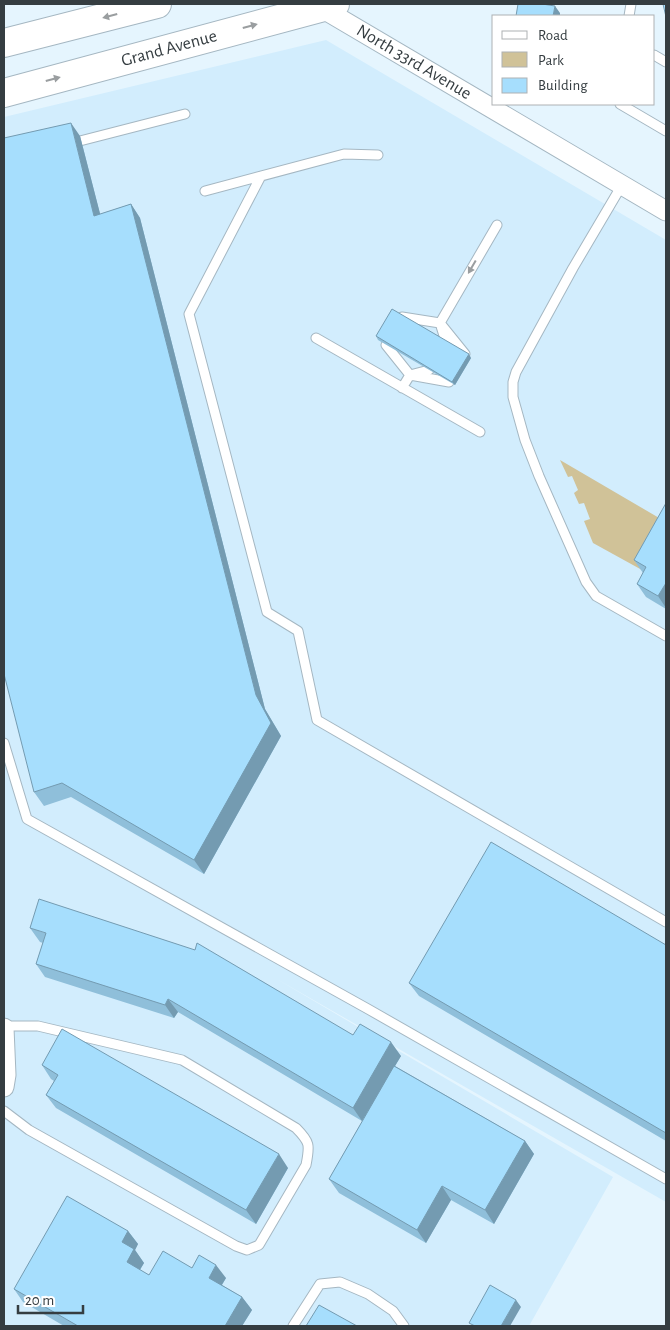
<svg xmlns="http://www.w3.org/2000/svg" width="670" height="1330" font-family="'Alegreya Sans',sans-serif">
	<rect width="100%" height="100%" fill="#e5f5fe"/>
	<path fill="#d2edfd" d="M326,40L666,240V1202L275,978L613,1177L529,1326H4V117Z"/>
	<path fill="#d0c298" d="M560,460L666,522L642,570L593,543L584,521L590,519L584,503L579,504L574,493L578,490L572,476L568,477Z"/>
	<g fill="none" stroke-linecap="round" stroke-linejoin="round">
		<g stroke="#a5b7c2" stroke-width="11">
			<path id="lane" d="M629,16L631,4
				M654,55L666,62
				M620,104L666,131
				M72,143L185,114
				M261,176L189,314L267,612L298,631L317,720L666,922
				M622,185L573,268L516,372L513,382V397L525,440L539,476L586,582L596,596L666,636
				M205,191L344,154L378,155
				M402,317L440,323L465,354
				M316,338L480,432
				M446,342L440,323L497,225
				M386,345L410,375L449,382
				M402,388L410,375L429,370
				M4,743L27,819L368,1009L666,1179
				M4,1026H38L182,1060L296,1128C310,1142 310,1145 306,1165L259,1245L247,1250L236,1246L29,1130L4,1111
				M293,1326L320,1284L340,1282L368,1294L393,1311L404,1326"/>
		</g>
		<g stroke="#a5b7c2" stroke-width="21">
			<g id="street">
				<path id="s1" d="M319,4L320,7L666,211"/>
				<path d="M4,1028L6,1075L4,1087"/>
			</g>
		</g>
		<g stroke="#a5b7c2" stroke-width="30">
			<g id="highway">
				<path d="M4,43L157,4"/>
				<path id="s2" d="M4,93L335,4"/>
			</g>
		</g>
		<use href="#lane" stroke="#fff" stroke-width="9"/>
		<use href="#street" stroke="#fff" stroke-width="19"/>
		<use href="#highway" stroke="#fff" stroke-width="28"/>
	</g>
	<path fill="#8fbfda" d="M80,136L100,214L131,204L140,218L265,709L281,736L204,874L71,797L44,806L34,792Z
		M376,336L471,358L455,385L378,340Z
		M666,503V609L646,597L637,584L643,573L634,560Z
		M30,928L353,1035L401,1056L395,1066L525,1141L534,1154L494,1224L451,1200L426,1243L339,1193L329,1179L383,1085L362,1121L178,1012L174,1018L45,977L36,964L43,943L40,942Z
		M666,945V1141L419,996L409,983Z
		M42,1065L288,1168L256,1224L56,1108L46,1095L54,1081L51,1079Z
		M128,1231L138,1244L135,1250L144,1263L140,1270L149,1275L192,1268L226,1278L222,1285L242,1297L252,1310L242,1326H64L23,1302L14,1289Z"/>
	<path fill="#749bb1" d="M555,6L560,13V16H553Z
		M71,123L80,136L104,229L94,216Z
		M131,204L140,218L265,709L281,736L204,874L194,860L256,695Z
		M469,354L471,358L455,385L452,382Z
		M666,583V608L658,596Z
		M168,999L178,1012L174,1018L165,1005Z
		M391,1042L401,1056L362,1121L353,1108Z
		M525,1141L534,1154L494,1224L485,1210Z
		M279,1154L288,1168L256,1224L246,1210Z
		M442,1186L451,1200L426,1243L417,1230Z
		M128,1231L138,1244L135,1250L144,1263L136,1276L127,1262L122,1242Z
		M216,1265L226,1278L218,1291L209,1278Z
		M242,1297L252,1310L242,1326H225Z
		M516,1300L521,1307L510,1326H501Z"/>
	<path fill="#a6defd" stroke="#749bb1" d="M518,4H542L555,6L553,16H516Z
		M663,4H666V17Z
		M71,123L94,216L131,204L256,695L271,723L194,860L62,783L34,792L4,674V138Z
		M392,309L469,354L452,382L376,336Z
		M666,503V583L658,596L637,584L646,567L634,560Z
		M491,842L666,945V1133L409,983Z
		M39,899L195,950L197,943L353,1035L360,1024L391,1042L353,1108L168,999L165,1005L36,964L46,933L30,928Z
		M62,1029L279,1154L246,1210L46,1095L58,1075L42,1065Z
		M394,1066L525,1141L485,1210L442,1186L417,1230L329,1179Z
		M67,1196L128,1231L122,1242L134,1249L127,1262L149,1275L163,1251L192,1268L199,1255L216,1265L209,1278L242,1297L225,1326H78L14,1289Z
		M490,1285L516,1300L501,1326H475L469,1323Z
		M319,1305L357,1326H306Z"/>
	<defs><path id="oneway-solid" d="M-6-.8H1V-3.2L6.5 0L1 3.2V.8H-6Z" transform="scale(1.25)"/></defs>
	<g fill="#9a9ea0">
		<use href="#oneway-solid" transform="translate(110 16) rotate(165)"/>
		<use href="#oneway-solid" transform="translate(250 26) rotate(-15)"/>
		<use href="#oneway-solid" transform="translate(53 79) rotate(-15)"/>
		<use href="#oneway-solid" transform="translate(472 267) rotate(120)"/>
	</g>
	<g text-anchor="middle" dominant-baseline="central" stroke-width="5" stroke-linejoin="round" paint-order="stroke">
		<g font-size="18" fill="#353d41" stroke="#fff">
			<text stroke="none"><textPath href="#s2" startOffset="171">Grand Avenue</textPath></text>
			<text stroke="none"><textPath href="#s1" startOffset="112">North 33rd Avenue</textPath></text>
		</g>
	</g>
	<rect width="670" height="1330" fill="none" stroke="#353d41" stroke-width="10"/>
	<rect x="492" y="15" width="162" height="90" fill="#ffffff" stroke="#aeb1b3"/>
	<rect x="502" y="31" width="25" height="8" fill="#ffffff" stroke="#aeb1b3"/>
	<text x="538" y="40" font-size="15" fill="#353d41">Road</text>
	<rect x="502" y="52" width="25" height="15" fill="#d0c298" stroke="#aeb1b3"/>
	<text x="538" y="65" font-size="15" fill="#353d41">Park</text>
	<rect x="502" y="78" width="25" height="15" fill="#a6defd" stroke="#aeb1b3"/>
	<text x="538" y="90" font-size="15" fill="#353d41">Building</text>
	<path d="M18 1305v8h65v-8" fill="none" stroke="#353d41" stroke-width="2.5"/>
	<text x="25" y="1305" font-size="15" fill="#353d41" stroke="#ffffff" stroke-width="4" paint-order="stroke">20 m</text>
</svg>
